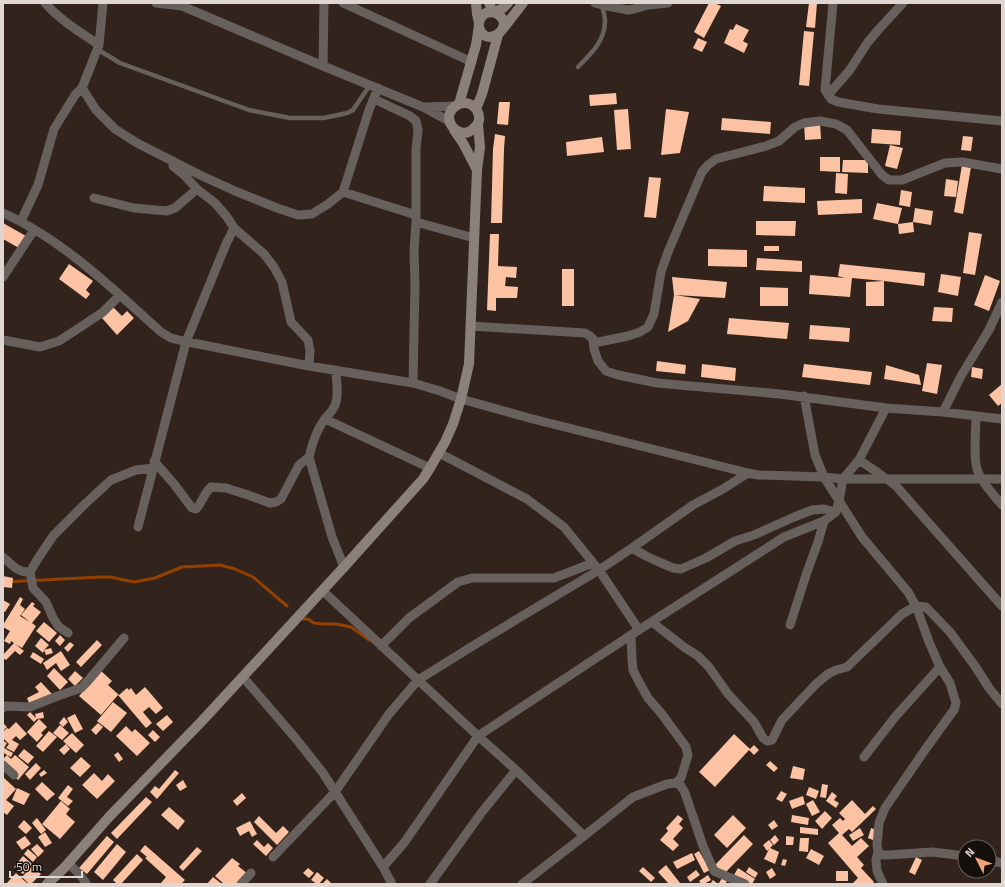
<svg xmlns="http://www.w3.org/2000/svg" width="1005" height="887" font-family="'Titillium Web',sans-serif">
	<rect width="100%" height="100%" fill="#32241d"/>
	<g fill="none" stroke-linecap="round" stroke-linejoin="round">
		<path stroke="#924100" stroke-width="3" d="M3,582L101,577H110L134,582L155,578L182,567L220,565L235,569L253,577L287,606
			M302,619H308L314,623L323,624H336L351,627L369,640"/>
	</g>
	<path fill="#fbc3a4" d="M709,3H714L721,6L704,38L694,32Z
		M809,3H817L815,28L806,27Z
		M736,24L749,30L743,41L748,44L744,53L724,43L730,29L733,30Z
		M804,31L814,32L809,86L799,85Z
		M698,38L707,42L702,52L693,48Z
		M616,93L617,104L590,106L589,95Z
		M499,102H510L508,125L497,124Z
		M628,109L631,149L617,150L614,110Z
		M666,109L689,112L680,153L661,155Z
		M722,118L771,122L770,134L721,130Z
		M820,122L821,139L805,140L804,123Z
		M872,129L901,131L900,145L871,143Z
		M495,134L505,136L504,149L502,223H491L493,149Z
		M963,136L973,137L971,151L961,150Z
		M602,137L604,152L567,156L566,142Z
		M890,145L903,148L897,169L885,166Z
		M820,157H840V172L820,171Z
		M843,160H868V173L842,172Z
		M962,165L971,167L963,214L954,212Z
		M836,173L848,174L847,194L835,193Z
		M649,177L661,178L656,218L644,217Z
		M946,179L958,181L956,197L944,196Z
		M764,186L805,188V203L763,201Z
		M901,190L912,192L910,207L899,205Z
		M862,199V213L818,215L817,201Z
		M877,203L902,208L898,224L873,219Z
		M915,208L933,211L931,225L913,222Z
		M756,221H796L795,236L756,235Z
		M913,222L914,232L899,234L898,224Z
		M3,223L26,236L19,248L3,239Z
		M969,232L982,234L975,275L963,273Z
		M490,234H499L498,266L517,267L516,278L506,277L505,286L518,287L517,298H496V311L487,310Z
		M764,246H779V251H764Z
		M708,249L747,250V267L708,266Z
		M757,258L802,261V272L756,270Z
		M69,264L93,281L86,290L90,294L86,299L59,279Z
		M840,264L925,273L924,286L884,281V306H866V282L884,281L852,278L850,297L809,294L810,275L845,278L838,276Z
		M562,269H574V306H562Z
		M941,274L961,277L958,296L938,292Z
		M985,275L1000,281L989,311L974,305Z
		M672,277L727,282L725,298L675,295L700,299L688,321L668,332L674,295Z
		M760,287L788,288V306H760Z
		M113,307L122,316L127,311L134,318L117,335L102,318Z
		M934,307L953,308L952,322L932,321Z
		M729,318L789,323L787,339L727,334Z
		M810,325L850,328L849,342L809,339Z
		M657,361L686,365L685,374L656,371Z
		M927,363L942,365L937,394L922,391Z
		M702,364L736,368L735,381L701,377Z
		M804,364L872,372L870,385L802,377Z
		M886,365L919,375L921,385L884,379Z
		M972,367L983,369L982,379L971,377Z
		M1002,384V403L998,406L989,395Z
		M3,576L13,578L12,588L3,587Z
		M20,597L23,599L20,605L25,609L20,616L30,622L21,615L32,602L35,604L33,606L41,612L32,623L36,626L22,648L15,644L24,651L20,655L15,651L6,660L3,658V655L14,643L11,641L10,644L4,641L10,631L3,627V625Z
		M3,600L10,604L5,612L3,611Z
		M44,622L57,633L49,642L36,631Z
		M60,635L65,640L60,646L55,641Z
		M41,638L49,645L44,650L51,648L53,653L46,655L44,650L43,653L35,646Z
		M97,640L102,645L81,667L76,662Z
		M70,642L74,645L68,652L64,648Z
		M61,651L70,665L61,671L56,663L47,670L43,663Z
		M33,652L44,659L41,664L30,657Z
		M54,668L68,682L60,690L47,676Z
		M75,671L83,678L75,686L68,679Z
		M101,671L112,681L108,685L119,695L127,688L129,690L131,688L136,695L145,687L163,708L156,714L149,707L143,712L152,723L146,728L118,695L101,715L79,696Z
		M41,682L52,694L45,700L42,696L44,700L30,706L27,698L39,692L35,687Z
		M113,702L127,713L111,732L97,721Z
		M30,712L36,718L35,714L43,712L44,718L37,719L34,722L27,715Z
		M75,714L83,729L75,733L67,718Z
		M167,715L173,722L163,731L156,724Z
		M64,717L68,722L63,727L59,723Z
		M39,719L47,727L41,733L43,735L37,742L27,732Z
		M16,722L27,734L20,740L16,736L12,740L19,744L14,752L6,748L9,744L3,738V732L7,728L9,729Z
		M3,723L7,727L3,731Z
		M98,723L103,727L96,735L91,730Z
		M60,725L69,733L62,740L53,733Z
		M126,726L132,732L135,729L150,743L137,756L116,736Z
		M153,730L160,737L155,742L148,735Z
		M49,731L57,737L43,752L36,746Z
		M72,733L84,745L76,753L63,741Z
		M734,734L750,749L754,745L759,750L754,755L749,750L715,787L699,772Z
		M3,741L7,743L4,748L13,753L11,757L7,755L11,759L15,755L29,767L18,780L6,770L3,765V759L7,755L4,753L3,755Z
		M66,744L70,749L64,755L59,750Z
		M24,749L34,757L28,764L18,756Z
		M118,752L123,759L119,762L114,755Z
		M81,757L91,766L80,777L70,768Z
		M770,761L778,768L774,772L766,765Z
		M36,763L41,768L30,780L25,774Z
		M793,766L805,769L803,780L790,778Z
		M44,770L47,773L41,777L39,774Z
		M175,770L179,773L157,799L150,792L155,786L159,789Z
		M94,773L102,781L108,774L115,781L97,799L82,785Z
		M3,777L16,789L6,800L14,806L7,815L3,812V799L4,798L3,796Z
		M183,780L187,787L180,791L176,785Z
		M42,782L55,794L47,801L35,789Z
		M822,784L828,785L826,798L820,797Z
		M68,785L73,789L67,797L73,801L68,806L58,798Z
		M809,787L819,791L816,799L806,795Z
		M17,788L30,794L24,805L12,800Z
		M781,791L787,794L782,802L776,799Z
		M832,792L837,796L834,800L839,803L836,808L826,801Z
		M242,793L246,798L237,806L233,801Z
		M803,796L805,804L792,809L789,801Z
		M146,797L152,802L117,839L111,833Z
		M813,800L820,812L812,816L806,804Z
		M852,800L865,814L873,806L876,809L852,832L849,829L842,835L852,846L861,838L869,846L857,857L864,865L861,868L874,882L872,884H852L858,878L828,843L839,833L832,825L840,818L843,821L845,819L839,813Z
		M61,801L70,809L66,814L75,822L60,839L42,824Z
		M169,807L185,821L178,830L161,815Z
		M825,811L832,818L822,829L815,821Z
		M678,815L683,819L679,824L683,828L673,839L679,845L673,851L660,840L668,831L666,828Z
		M733,815L746,828L727,848L714,835Z
		M792,815L809,818L808,825L791,822Z
		M259,816L276,833L283,826L289,832L277,845L254,822Z
		M37,818L46,830L41,834L32,823Z
		M24,820L32,828L26,834L18,827Z
		M774,820L778,826L772,830L768,825Z
		M250,821L257,834L252,837L249,831L240,836L236,828Z
		M800,827L818,829V835L800,833Z
		M860,828L864,835L853,841L849,835Z
		M871,828L877,830L873,840L868,838Z
		M45,832L52,843L45,847L38,837Z
		M744,835L753,844L724,874L715,865Z
		M775,835L779,840L774,845L770,840Z
		M25,836L31,844L22,850L16,842Z
		M107,836L114,842L87,874L79,868Z
		M786,836L794,837L793,845H786Z
		M800,838H809L808,852L799,851Z
		M257,840L264,847L268,843L273,848L266,856L253,844Z
		M769,840L773,845L770,848L779,852L775,864L764,859L769,849L767,851L763,845Z
		M37,844L44,851L38,857L31,849Z
		M117,844L126,852L103,880L94,872Z
		M145,845L185,880L181,884H162L161,883L166,877L145,858L147,857L140,851Z
		M197,847L202,851L183,871L179,867Z
		M28,849L37,857L33,862L24,854Z
		M811,849L824,856L819,865L806,858Z
		M699,851L710,870L704,873L694,854Z
		M692,853L695,860L677,869L673,862Z
		M137,854L143,860L121,884H117L113,880Z
		M23,856L32,864L23,874L14,867Z
		M916,857L922,860L915,875L909,872Z
		M232,858L240,864L238,866L248,874L239,884H224L215,876Z
		M783,859L787,860L785,866L781,865Z
		M666,865L680,883L679,884H669L658,872Z
		M32,866L41,874L31,884H29L22,877Z
		M643,867L655,878L651,882L639,871Z
		M749,867L758,873L755,878L746,872Z
		M308,868L314,873L309,878L303,873Z
		M738,868L755,879L752,884H749L734,875Z
		M772,868L776,875L770,879L766,872Z
		M696,870L700,875L690,882L687,877Z
		M836,871H848V881H836Z
		M317,872L324,878L319,884H317L311,880Z
		M16,873L28,884H6Z
		M708,875L711,880L704,884H701L699,881Z
		M213,877L222,884H207Z
		M722,878L727,881L725,884L719,883Z
		M327,879L332,884H322Z
		M713,880L718,884H710Z"/>
	<g fill="none" stroke-linecap="round" stroke-linejoin="round">
		<path stroke="#68605c" stroke-width="4.5" d="M97,49L120,63L249,110L290,118H324L347,113L353,110L370,85
			M578,67C591,54 605,41 605,21C605,16 603,11 602,5"/>
		<path stroke="#68605c" stroke-width="9" d="M45,3C60,20 80,32 99,45
			M156,3L182,6L323,66L423,107L449,121
			M343,3L472,62
			M595,3L602,5L628,10L634,9L648,5L668,3
			M833,3L825,90L831,99L838,102L878,109L1002,121
			M323,66L324,3
			M82,88L96,110L115,129L137,143L200,175L235,191L277,208L298,215L312,214L328,204L343,192L369,110L378,88
			M828,95L849,71L868,42L879,29L903,3
			M374,99L410,116L416,121L418,130L416,149V222L414,251L415,284L413,383
			M425,107L455,106
			M173,166L184,175L197,189L215,203L227,217L234,228L264,254L274,267L282,282L291,322L308,340L310,351L309,366
			M343,192L416,215
			M94,198L134,208L167,211L175,208L197,189
			M3,213C62,239 113,289 161,332L171,338L183,341L309,366L413,383L440,391L461,399L529,418L748,473L758,475L824,477L843,479H1002
			M21,221L38,185L54,129L75,95L82,88L99,45L103,3
			M416,222L474,238
			M3,277L34,230
			M471,326L585,333L590,336L593,339L594,349L598,361L606,371L618,375L657,383L780,394L886,408L943,412L1002,419
			M3,340L40,347L59,341L82,326L103,312L120,295
			M594,343L628,336L640,332L648,327L654,314L661,272L668,252L702,172L708,165L716,159L766,146L779,141L795,127L804,123L820,121L836,124L847,130L882,175L889,180H902L945,163L962,162L1002,169
			M336,370C336,380 339,392 336,402C334,411 329,413 324,420C316,431 312,444 309,457L332,537L344,567
			M804,396L815,455L824,477L862,537L908,592L916,606L929,642L940,667L950,683L956,703L954,710L948,718L927,747L885,808L879,823L877,845L878,852L876,860L877,871L883,884
			M943,412L961,376L989,330L1002,302
			M976,416C976,430 973,456 977,469C981,482 993,494 1002,505
			M325,419L430,468
			M439,453L527,499L564,527L599,570L639,630
			M859,460L877,472L896,486L1002,606
			M154,461L174,484L192,508L196,509C202,503 204,493 211,487L226,488L248,495L270,503L276,502L281,499L299,465L309,457
			M138,527L186,342L226,244L234,228
			M632,548L646,556L659,562L673,568L681,569L706,558L735,541L754,535L794,517L812,510L824,509L836,512
			M3,557C12,565 18,573 30,572L37,560L53,536L86,503L111,480L136,470L153,468
			M30,572L33,588L46,602L53,618L59,627L68,633
			M323,591L478,736L516,770L584,836
			M652,622L684,647L698,656L709,667L728,694L754,722L763,738L767,741L772,740L782,720L816,684L828,674L836,670L847,667L902,614L916,606L926,607L950,632L975,666L989,688L1002,704
			M790,625L807,572L818,542L824,521
			M631,635L632,659L633,670L639,682L648,698L661,713L686,747L688,755L681,778L676,783
			M381,646L409,618L458,582L472,578H554L593,563
			M243,677L297,740L323,773L383,867L392,884
			M3,708L6,706L30,707L55,697L81,688L87,682L124,638
			M864,757L895,717L940,667
			M3,765L14,775
			M878,852L883,855H888L932,852L965,856
			M273,857L335,792L389,714L418,680L484,639L599,570L632,548L693,505L723,489L748,473
			M989,860L1002,863
			M68,863C74,869 83,876 86,884
			M383,867L404,843L478,736L631,635L784,537L824,521L836,512L839,501L843,479L859,460L886,408
			M241,884L251,873
			M430,884L482,812L516,770
			M522,884L584,836L633,797L667,784L676,783L681,786L685,793L703,846L714,871L745,884"/>
		<path stroke="#8c807a" stroke-width="10" d="M476,3L477,14L479,23
			M489,3L493,12C520,22 489,50 480,30C477,24 480,16 486,13C488,12 490,13 493,12
			M494,12L503,8L508,3
			M502,30L523,3
			M459,104C468,101 478,106 479,117C480,122 477,125 474,128C460,144 435,116 459,104L476,45L479,26
			M476,109L482,94L498,35
			M454,130L463,143L477,170
			M47,884L64,868L109,817L202,721L344,567L423,479L430,468L445,442L453,424L461,399L469,364L477,170L480,147L478,124"/>
	</g>
	<rect width="1005" height="887" fill="none" stroke="#e1d7d2" stroke-width="8"/>
	<g transform="translate(977 859) rotate(312)"><circle r="19" fill="#150f0c" stroke="#675f5b"/>
	<path d="M0-3L7 15L0 10L-7 15Z" fill="#efa378"/>
	<text y="-6" font-size="11" font-weight="bold" text-anchor="middle" fill="#e1d7d2">N</text>
	</g>
	<path d="M10 871v6h72v-6" fill="none" stroke="#e1d7d2" stroke-width="2"/>
	<text x="16" y="871" font-size="12" fill="#e1d7d2" stroke="#150f0c" stroke-width="3" paint-order="stroke">50 m</text>
</svg>
